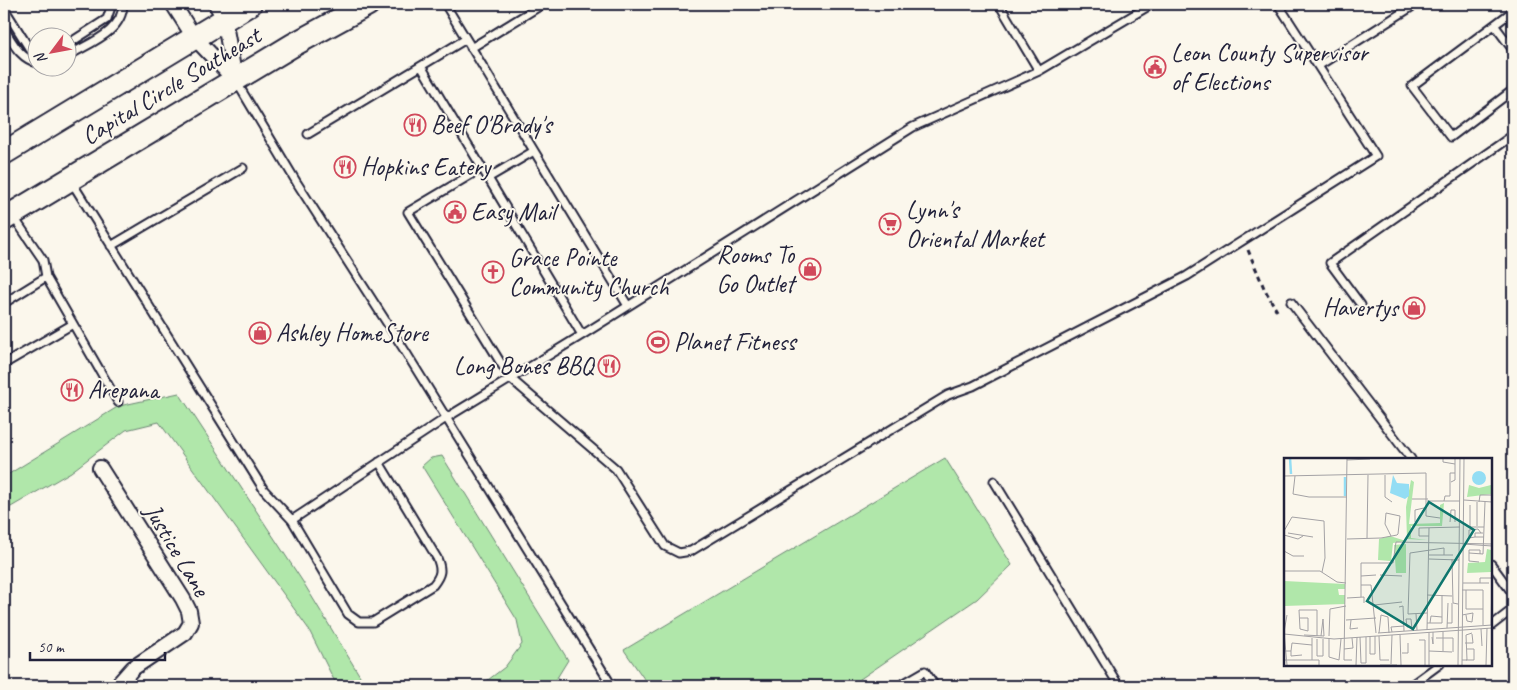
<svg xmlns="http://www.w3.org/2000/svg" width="1517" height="690" font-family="Caveat,sans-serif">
	<rect width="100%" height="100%" fill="#fbf7ec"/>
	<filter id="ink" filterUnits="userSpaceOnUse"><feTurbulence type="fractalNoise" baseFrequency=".02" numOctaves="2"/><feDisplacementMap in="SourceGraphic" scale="10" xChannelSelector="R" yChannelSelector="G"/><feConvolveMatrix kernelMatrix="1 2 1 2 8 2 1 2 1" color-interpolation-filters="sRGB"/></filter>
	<g filter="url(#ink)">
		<path fill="#b0e7aa" stroke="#698472" d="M179,393L303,582L366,686H337L308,628L159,422L126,430L71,472L4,511V477L119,406Z
			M442,456L568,660L552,686H480L505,667L522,644L517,620L422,466L431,458Z
			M945,458L1012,565L977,599L850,686H649L624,650Z"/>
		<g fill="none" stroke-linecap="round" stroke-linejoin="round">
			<g stroke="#22223b" stroke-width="11">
				<path id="service" d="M445,4L628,306
					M999,4L1039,71
					M4,8L29,48L38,54
					M1513,11L1412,86L1451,137L1513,90
					M1495,26L1513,50
					M4,29C13,43 20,59 38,63
					M68,44L107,19L112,4
					M471,48L543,4
					M68,56C89,43 123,32 123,4
					M421,66L582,335
					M1318,66L1416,4
					M236,81L297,183L405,351L612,686
					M308,134L466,39
					M482,168L408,212L510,378L616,469L665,546L679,553L691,551L948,395L973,386L1187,276L1376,156L1278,4
					M488,178L534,151
					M71,181L264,490L292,520L348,614L359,622H373L433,585C441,575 442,570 437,558L379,462
					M13,216L43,260L46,277L118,402
					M111,246L243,168
					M1291,302L1411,459
					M4,303L46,277
					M1361,305L1330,263L1513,135
					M4,364L73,324
					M994,481L1119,686
					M292,520L446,418L582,335L913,127L1039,71L1152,4
					M1491,564L1513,594
					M1491,626L1513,609
					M899,686L925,671L935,686
					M1410,686L1440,664"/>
			</g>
			<g stroke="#22223b" stroke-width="18">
				<path id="minor" d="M173,4L194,37L235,80
					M216,4L224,18L235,80
					M100,468L183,599L189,611L191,623L185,633L133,668L117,686"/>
			</g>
			<g stroke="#22223b" stroke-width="26">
				<path id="primary" d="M4,153L250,4
					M4,219L293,45L368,4"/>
			</g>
			<path stroke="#22223b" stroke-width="3" stroke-dasharray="5 4" stroke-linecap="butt" d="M1248,250L1264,288L1277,311"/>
			<use href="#service" stroke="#fbf7ec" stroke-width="7"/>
			<use href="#minor" stroke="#fbf7ec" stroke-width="14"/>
			<use href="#primary" stroke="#fbf7ec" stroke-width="22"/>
		</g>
	</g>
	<defs>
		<g id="civic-ring" transform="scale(1.125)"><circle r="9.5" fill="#fbf7ec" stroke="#d1495b" stroke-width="1.5"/><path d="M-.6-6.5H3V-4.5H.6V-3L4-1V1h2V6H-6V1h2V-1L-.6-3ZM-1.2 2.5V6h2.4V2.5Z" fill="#d1495b"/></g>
		<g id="restaurant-ring" transform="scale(1.125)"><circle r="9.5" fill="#fbf7ec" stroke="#d1495b" stroke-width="1.5"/><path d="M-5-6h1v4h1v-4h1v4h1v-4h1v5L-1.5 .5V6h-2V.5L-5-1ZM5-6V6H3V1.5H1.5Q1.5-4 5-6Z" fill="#d1495b"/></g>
		<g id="supermarket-ring" transform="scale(1.125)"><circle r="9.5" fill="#fbf7ec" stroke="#d1495b" stroke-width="1.5"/><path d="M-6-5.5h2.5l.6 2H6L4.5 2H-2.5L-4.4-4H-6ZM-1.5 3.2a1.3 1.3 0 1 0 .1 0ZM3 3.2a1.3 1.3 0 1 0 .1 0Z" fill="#d1495b"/></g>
		<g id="shop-ring" transform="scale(1.125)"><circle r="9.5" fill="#fbf7ec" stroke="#d1495b" stroke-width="1.5"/><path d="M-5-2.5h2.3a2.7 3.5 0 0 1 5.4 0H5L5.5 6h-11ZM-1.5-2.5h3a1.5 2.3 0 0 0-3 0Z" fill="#d1495b"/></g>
		<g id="church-ring" transform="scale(1.125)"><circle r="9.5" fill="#fbf7ec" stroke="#d1495b" stroke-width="1.5"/><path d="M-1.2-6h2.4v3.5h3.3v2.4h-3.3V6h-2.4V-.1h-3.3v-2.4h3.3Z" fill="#d1495b"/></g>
		<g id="stadium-ring" transform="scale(1.125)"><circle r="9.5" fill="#fbf7ec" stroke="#d1495b" stroke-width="1.5"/><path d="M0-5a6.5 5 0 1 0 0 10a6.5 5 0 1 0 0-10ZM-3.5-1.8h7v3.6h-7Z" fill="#d1495b"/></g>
	</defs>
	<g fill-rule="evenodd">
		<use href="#civic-ring" x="1155" y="67"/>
		<use href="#restaurant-ring" x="415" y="125"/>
		<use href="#restaurant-ring" x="345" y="167"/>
		<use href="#civic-ring" x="455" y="212"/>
		<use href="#supermarket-ring" x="890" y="224"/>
		<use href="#shop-ring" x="810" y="269"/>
		<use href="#church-ring" x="493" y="272"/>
		<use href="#shop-ring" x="1414" y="308"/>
		<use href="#shop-ring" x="260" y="333"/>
		<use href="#stadium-ring" x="658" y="342"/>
		<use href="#restaurant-ring" x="609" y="366"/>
		<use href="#restaurant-ring" x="72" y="390"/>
	</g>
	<g text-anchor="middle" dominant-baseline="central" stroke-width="4" stroke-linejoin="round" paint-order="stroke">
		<g font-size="25" fill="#22223b" stroke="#fbf7ec" text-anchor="start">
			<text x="1171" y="53">Leon County Supervisor<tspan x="1171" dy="29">of Elections</tspan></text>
			<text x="431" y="125">Beef O'Brady's</text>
			<text x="361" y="167">Hopkins Eatery</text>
			<text x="906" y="210">Lynn's<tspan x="906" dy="29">Oriental Market</tspan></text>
			<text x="471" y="212">Easy Mail</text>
			<text x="794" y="255" text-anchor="end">Rooms To<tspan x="794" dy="29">Go Outlet</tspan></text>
			<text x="509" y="258">Grace Pointe<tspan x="509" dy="29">Community Church</tspan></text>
			<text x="1398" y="308" text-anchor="end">Havertys</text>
			<text x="276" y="333">Ashley HomeStore</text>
			<text x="674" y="342">Planet Fitness</text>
			<text x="593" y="366" text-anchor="end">Long Bones BBQ</text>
			<text x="88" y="390">Arepana</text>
		</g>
		<g font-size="25" fill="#22223b" stroke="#fbf7ec">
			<text transform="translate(171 86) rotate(-31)">Capital Circle Southeast</text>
			<text transform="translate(177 550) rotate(59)">Justice Lane</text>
		</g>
	</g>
	<g transform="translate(1284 458)">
		<rect width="208" height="208" fill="#fbf7ec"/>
		<path d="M127,22L130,24L125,66L156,65V47L160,45L158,68H127V80L143,82L123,81L122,49ZM185,27L195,30L207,27V36L183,39ZM106,78L122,83L109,85L107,103L94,102L95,81ZM122,86V115H112L110,87ZM203,91L207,92V114L183,115L184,105L201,104ZM0,123L61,126V131H54L55,137H61V146L0,148Z" fill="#b0e7aa"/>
		<path d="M188 20a7 7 0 1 1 14 0a7 7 0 1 1-14 0ZM109,17L113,25L125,26V38L121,41L106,35Z" fill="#93ddf4"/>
		<path fill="none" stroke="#93ddf4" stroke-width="2.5" d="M6,0L7,16M61,19V38"/>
		<path fill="none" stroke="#a4a2a5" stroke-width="1" d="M63,0L60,202H68M159,0V4L171,6M63,2L86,1M101,17V39L108,44M0,18L142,15V58L156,60M11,18L9,36L25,39H63M167,24L171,22V0M128,41H144M180,42L208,44M143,43H176M160,43L161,38H166V15H171M195,44L196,37H208M186,47V69H200M131,64V52L140,50M166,64L167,52H171V64M193,68V44M0,73L8,59L40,63L41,100L38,114M4,75L29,79M199,75H191V79H200M0,77L14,81L19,78M145,78H135V70L176,69M191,79L185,80V72L194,71L197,75M83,80L84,17M63,81L97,80L113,77L114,76L116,58L102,55L101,66L107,78M179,86L208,88M0,93L9,98H20M185,95L199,96L201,44M145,97H169M145,101L175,102M168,101L169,145L174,146M195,104L185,103V92H196V96M0,113H36L53,124L62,125M96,117L118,118M77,118L92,117M179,125H205M196,125V120H208M77,127H87L92,175M178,132H199V167M182,132V151H199M143,137L168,138M77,139V105H109L112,84L208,86M63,140L80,139V145M90,147L118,144M115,149L119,148L120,173M143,155L124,156L126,95L160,90V97M132,156L133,172M178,157L189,155L188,164L183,163L182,157M16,160H24V173M62,162L92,160M67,162L66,171L74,170M143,165H158V137M146,165L147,158L158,159M163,165H168V145M207,167L208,123M128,169H123L122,161H127L128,172M163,170L164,145M197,171L198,188M143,172L145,70M24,173L16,171L15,152H33V178M0,174L3,207M0,174L3,157M108,174L107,169L120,168M94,175L208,167M95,175L97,157L104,159L105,175M0,176L50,181L208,170M20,177L40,178M116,177L117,207M37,178L39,161L40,178M45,178L46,151L62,148M86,178V196H91V178M95,178L96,202H105M76,179L77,205H82V179M148,179L149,186V174M28,180V202M152,180H169V194M33,181V198H39V181M45,181V199L55,202L57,181M135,182H141V207M181,185H189L188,176M60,191L69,190L68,180M0,193H7L8,185L28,187M7,193V198L18,197M145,193L168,194M159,193V174M118,195H124V185M0,202H35V207M178,202H183L182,177L188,175M182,202H190V191H183M107,206L108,177M72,207L73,179M96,207H113M145,207V174M174,207L176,0M178,207L180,0M202,207L203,170"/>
		<path fill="#0f766e" fill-opacity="0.15" stroke="#0f766e" stroke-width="2.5" d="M145,44L190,72L129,171L83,143Z"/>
		<rect width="208" height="208" fill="none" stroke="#22223b" stroke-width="2.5"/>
	</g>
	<rect width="1517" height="690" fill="none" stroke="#fbf7ec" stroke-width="20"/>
	<rect x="10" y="10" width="1497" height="670" fill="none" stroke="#22223b" stroke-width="2" filter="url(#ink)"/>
	<g transform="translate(52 52) rotate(238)"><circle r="24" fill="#fbf7ec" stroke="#a4a2a5"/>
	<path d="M0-4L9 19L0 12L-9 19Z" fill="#d1495b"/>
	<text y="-8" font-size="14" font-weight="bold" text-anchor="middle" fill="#22223b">N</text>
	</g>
	<path d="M30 652v8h135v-8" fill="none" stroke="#22223b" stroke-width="2.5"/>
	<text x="38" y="652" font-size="15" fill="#22223b" stroke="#fbf7ec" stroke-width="4" paint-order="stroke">50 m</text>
</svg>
